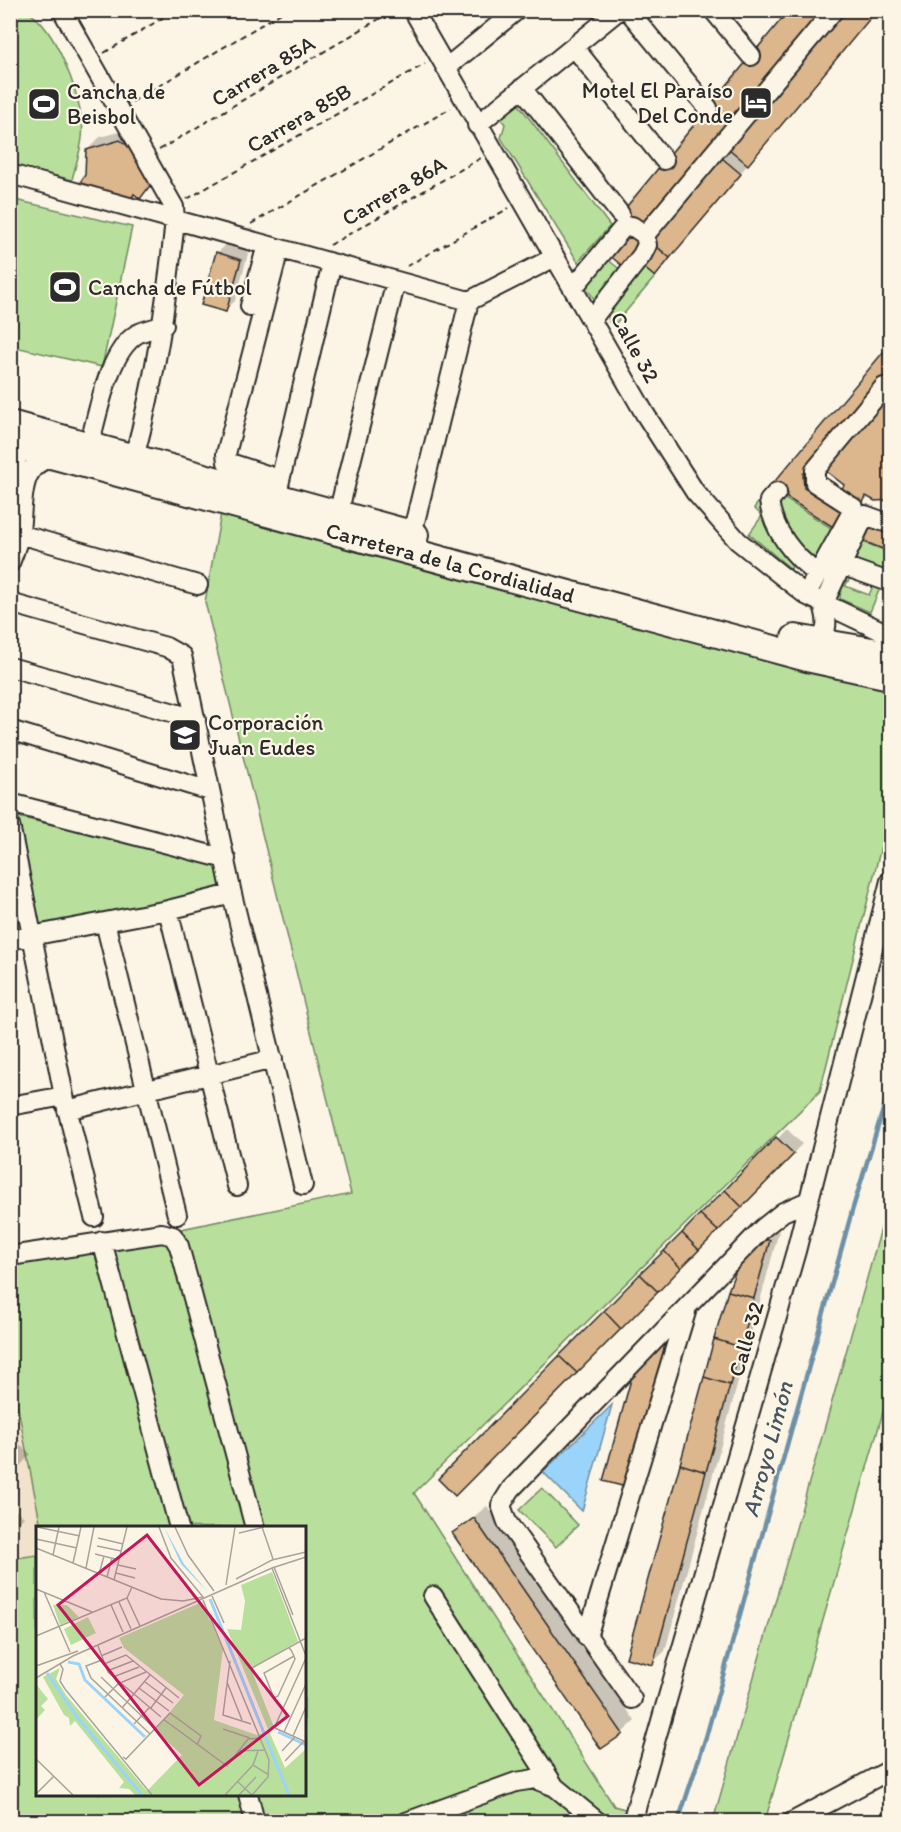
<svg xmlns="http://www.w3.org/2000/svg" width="901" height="1832" font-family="Itim,sans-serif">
	<rect width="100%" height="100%" fill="#fcf5e5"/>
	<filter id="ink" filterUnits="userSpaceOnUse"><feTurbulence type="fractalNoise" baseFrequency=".0167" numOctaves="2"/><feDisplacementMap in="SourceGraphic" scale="12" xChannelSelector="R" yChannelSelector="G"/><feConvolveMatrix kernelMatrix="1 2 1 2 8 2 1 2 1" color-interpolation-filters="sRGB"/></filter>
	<g filter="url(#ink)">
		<path fill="#f2e2cb" d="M10,1372L41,1527L38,1528L37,1555L10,1559Z"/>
		<path fill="#b8e09c" stroke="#728664" stroke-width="1.5" d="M11,10C16,10 23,9 28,12C56,28 78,91 82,121C85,140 76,162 72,180L11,165Z
			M517,102L610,226L578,262L501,138L505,124L499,117Z
			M11,199L132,227L102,367L11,346Z
			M607,259L622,271L597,303L585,286Z
			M639,263L655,277L616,323L612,324L609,322L607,309Z
			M766,493L793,562L791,569L749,534L762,516L754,508Z
			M779,495L836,531L816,560L809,561L799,553L774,503Z
			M222,508L890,684V811L820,1091L414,1493L614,1806L667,1821H11L10,1559L37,1555L38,1794H304V1528L41,1527L11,1372V1264L351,1194L205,602Z
			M857,540L890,552V577L852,563Z
			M842,573L851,577L845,586L869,595L875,581L890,584V592L880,588L870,612L840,599Z
			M18,817L221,863L226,889L36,926Z
			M890,1197V1388L765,1821H713Z
			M542,1488L578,1525L556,1547L519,1510Z"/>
		<path fill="#9ad4fa" stroke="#6e90a7" stroke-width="1.5" d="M612,1405L582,1511L543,1472Z"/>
		<path fill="#0003" d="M844,10H877L676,250L723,159Z
			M133,128L144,137L159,161L156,164L164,169L140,197L86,176L87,150L100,137Z
			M227,244L249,250L235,301L225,310L217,253Z
			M890,347V372L815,460L817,475L842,490L846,484L825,467L890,390V498L875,499L869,496L863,502L890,516V551L854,538L773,487Z
			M787,1129L802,1144L455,1494L440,1479Z
			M775,1231H779L665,1651L652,1663L739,1266Z
			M675,1333L639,1473L634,1373Z
			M10,1437L31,1454L10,1477Z
			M10,1505L24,1517L10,1533Z
			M487,1506L635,1721L622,1733L454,1533Z"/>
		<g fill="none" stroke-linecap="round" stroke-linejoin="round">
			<path stroke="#6e90a7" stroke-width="4.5" d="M678,1822L706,1737L852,1211L890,1087"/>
		</g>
		<path fill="#dcb68d" stroke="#2b2b2b" stroke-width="1.5" d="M789,10H825L643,228L623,211Z
			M842,10H877L748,165L728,148Z
			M120,140L132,149L147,175L145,178L152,183L140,199L134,194L131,199L79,184L85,175L86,150Z
			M722,158L741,174L670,258L651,242Z
			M629,230L646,244L626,269L609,255Z
			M653,243L670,258L655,277L642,266Z
			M216,252L241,260L226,312L201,305Z
			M890,344V372L803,474L804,488L842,512L890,533V552L841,532L770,487Z
			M879,400L890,409V500L875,501L866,496L861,507L838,496L844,485L822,468Z
			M776,1137L794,1154L742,1207L725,1190Z
			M725,1190L742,1207L718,1231L700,1214Z
			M700,1214L718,1231L699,1250L682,1233Z
			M682,1233L699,1250L681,1268L664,1251Z
			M764,1240H770L754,1298L728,1291L738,1265Z
			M664,1251L681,1268L658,1292L640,1274Z
			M640,1274L658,1292L621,1329L604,1311Z
			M728,1291L754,1298L741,1347L714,1339Z
			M604,1311L621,1329L577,1373L559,1356Z
			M714,1339L741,1347L730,1385L704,1377Z
			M661,1345L665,1346L626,1487L603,1481L633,1372Z
			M559,1356L577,1373L455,1496L438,1479Z
			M704,1377L730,1385L706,1472L680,1464Z
			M680,1464L706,1472L653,1665L626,1658Z
			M474,1518L623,1734L601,1749L452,1533Z"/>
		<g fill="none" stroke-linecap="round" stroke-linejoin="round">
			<g stroke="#2b2b2b" stroke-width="22">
				<path id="minor" d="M62,10L174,207L175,220C166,305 156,376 134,458
					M413,10L645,414L695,492L738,541L806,595L890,635
					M628,10L708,108
					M713,10L751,56
					M574,47L664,160
					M446,68L517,10
					M522,88L620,214
					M477,125L619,10
					M10,174L469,301L555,257
					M645,235L834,10
					M279,249L226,454L227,462L279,479
					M573,288L622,229L632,226L645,235L647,245L642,255L592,319
					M250,306L267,245
					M89,446C98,414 108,352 137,334C145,330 156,328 164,325
					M10,455L17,465L24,488
					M278,489L332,263
					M777,492L769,501C773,531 794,557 818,574
					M338,514L396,281
					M19,534L198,585
					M412,534L469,301
					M10,563C14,553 18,542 20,531C24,501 17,461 57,457
					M841,565L886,581
					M806,595L854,508L815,483V470L884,387L890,392
					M10,603L166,647L182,656L232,894L303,1185
					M810,642C830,639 828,620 823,605L865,515L890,524
					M10,667L196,719
					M10,730L210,791
					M10,803L226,859
					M10,825L64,1096L94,1217
					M168,910L237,1186
					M105,922L177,1215
					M10,940L168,910L232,894
					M10,1106L64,1096
					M67,1110L273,1059
					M102,1241L179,1528
					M10,1256L162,1233L173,1236L179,1246L255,1528
					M433,1596L555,1787
					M587,1637L686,1312
					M632,1699L507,1522L501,1505L511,1489L763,1228L783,1212L808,1201
					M248,1794L255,1822
					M406,1822L516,1782L535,1779L555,1787L598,1822
					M632,1822L796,1251L890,881
					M792,1822L890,1770"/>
			</g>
			<g stroke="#2b2b2b" stroke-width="30">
				<g id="highway">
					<path d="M10,424L415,535"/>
					<path id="s1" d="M10,444L807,658L890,676"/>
					<path d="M795,638L890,654"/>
				</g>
			</g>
			<path stroke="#2b2b2b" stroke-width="2" stroke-dasharray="6 4.5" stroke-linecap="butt" d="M104,53L176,10
				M132,102L286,10
				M159,150L394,10
				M187,199L425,64
				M251,224L451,108
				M330,245L481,158
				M407,266L509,208"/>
			<use href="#minor" stroke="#fcf5e5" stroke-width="18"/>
			<use href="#highway" stroke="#fcf5e5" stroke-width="26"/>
		</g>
	</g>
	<defs>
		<g id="hotel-square" transform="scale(1.725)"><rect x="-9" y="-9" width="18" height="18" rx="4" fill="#2b2b2b" stroke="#fcf5e5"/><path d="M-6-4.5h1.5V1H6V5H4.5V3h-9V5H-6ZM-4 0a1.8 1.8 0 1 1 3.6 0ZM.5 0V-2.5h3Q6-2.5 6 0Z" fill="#fff"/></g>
		<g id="stadium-square" transform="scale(1.725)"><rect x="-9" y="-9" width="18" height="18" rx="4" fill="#2b2b2b" stroke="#fcf5e5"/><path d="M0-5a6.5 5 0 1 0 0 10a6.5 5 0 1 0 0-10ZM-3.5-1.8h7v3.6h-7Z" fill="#fff"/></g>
		<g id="school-square" transform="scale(1.725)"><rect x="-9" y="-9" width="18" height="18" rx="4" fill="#2b2b2b" stroke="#fcf5e5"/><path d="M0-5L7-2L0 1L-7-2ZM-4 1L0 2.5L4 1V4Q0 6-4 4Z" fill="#fff"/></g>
	</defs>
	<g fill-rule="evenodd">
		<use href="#hotel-square" x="756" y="103"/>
		<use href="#stadium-square" x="44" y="104"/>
		<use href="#stadium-square" x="65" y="287"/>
		<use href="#school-square" x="185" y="735"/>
	</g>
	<g text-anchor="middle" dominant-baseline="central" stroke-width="4.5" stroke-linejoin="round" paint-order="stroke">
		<g font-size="22" fill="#2b2b2b" stroke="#fcf5e5">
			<text transform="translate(263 71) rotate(-31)">Carrera 85A</text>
			<text transform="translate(299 118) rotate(-30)">Carrera 85B</text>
			<text transform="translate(394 191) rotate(-30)">Carrera 86A</text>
			<text transform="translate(635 347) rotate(61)">Calle 32</text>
			<text stroke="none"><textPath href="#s1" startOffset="456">Carretera de la Cordialidad</textPath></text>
			<text transform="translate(746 1339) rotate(-74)">Calle 32</text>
		</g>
		<g font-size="22" fill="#2b2b2b" stroke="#fcf5e5" text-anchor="start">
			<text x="733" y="90" text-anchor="end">Motel El Paraíso<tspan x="733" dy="25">Del Conde</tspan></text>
			<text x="67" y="91">Cancha de<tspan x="67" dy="25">Beisbol</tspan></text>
			<text x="88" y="287">Cancha de Fútbol</text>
			<text x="208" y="722">Corporación<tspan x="208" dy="25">Juan Eudes</tspan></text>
		</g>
		<g font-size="24" font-style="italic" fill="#47555f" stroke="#fcf5e5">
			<text transform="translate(767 1449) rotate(-75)">Arroyo Limón</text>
		</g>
	</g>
	<g transform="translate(36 1526)">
		<rect width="270" height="270" fill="#fcf5e5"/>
		<path d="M236,46L262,115L215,143L238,201L232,203L191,103L205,104L209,75L205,59ZM166,76L187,123L178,194L221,209L233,205L249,242L270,223V269H99L93,263L83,262L88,256L39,195L34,200L33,192L28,189L7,151L24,142L20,153L30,169L111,265L146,229L119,204L148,169L88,122L83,112ZM17,79H31L43,91L24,99ZM52,91L60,107L35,119L28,103ZM0,158L12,173L5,180L9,184L0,194Z" fill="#b8e09c"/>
		<path d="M128,1L148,38L172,66L145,38Z" fill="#9ad4fa"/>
		<path fill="none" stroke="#9ad4fa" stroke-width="3" d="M174,73L253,269M32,136L43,138L49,154L109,211M11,147L42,192L106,269M242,206L270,219"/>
		<path fill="none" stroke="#a8a49b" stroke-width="1.5" d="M1,1L44,10M139,1L152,29L178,65M226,1L237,33M203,7L228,1M62,12L87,18M0,13L41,22M61,20L85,25M0,22L125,73L147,75L167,71L135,32L123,1M59,28L83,34M17,29L23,1M37,37L45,1M82,39L100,43M238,41L257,89M50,42L58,1M236,42L270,130M80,47L99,52M63,48L68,30M71,51L76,32M200,53L236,34L270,26M78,54L91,1M190,59L199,1M0,63L56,86M8,66L34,126M176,70L188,97M91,72L104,100M167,74L233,234L232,251L216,269M83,76L95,103M75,79L87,106M0,110L91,72L96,61M62,120L72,146L125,191M253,122L255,124L258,130L259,133L242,170L238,172L228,147L258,130M65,130L86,121M66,134L50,140L55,152L114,208M194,135L187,189L215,198M24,138L27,143L24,155L29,163L116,269M68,138L90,129L143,172M0,140L42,125M216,142L270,112M71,145L97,135M65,151L117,201M77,151L103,141M0,152L37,130L236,42L270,31M109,156L137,177M191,156L206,194M84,157L110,146M103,162L133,185M69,171L83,157M86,182L114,149M114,183L130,162M127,193L191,240L212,213L225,212M98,198L113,182M240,198L270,132M239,202L270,216M187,203L214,212M248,206L270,158M257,210L270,181M203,225L230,224M246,225L259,211M87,231L90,233L134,187L165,210L161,219M0,233L37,269M249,235L268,215M217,239L233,249M202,256L216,269M0,268L18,250M189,269L217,239L222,225M203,269L220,251"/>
		<path fill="#c2185b" fill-opacity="0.15" stroke="#c2185b" stroke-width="3" d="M111,9L252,190L163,259L22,79Z"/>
		<rect width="270" height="270" fill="none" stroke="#2b2b2b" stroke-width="3"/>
	</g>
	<rect width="901" height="1832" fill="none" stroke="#fcf5e5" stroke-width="36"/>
	<rect x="18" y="18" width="865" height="1796" fill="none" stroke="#2b2b2b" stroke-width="2" filter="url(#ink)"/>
</svg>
